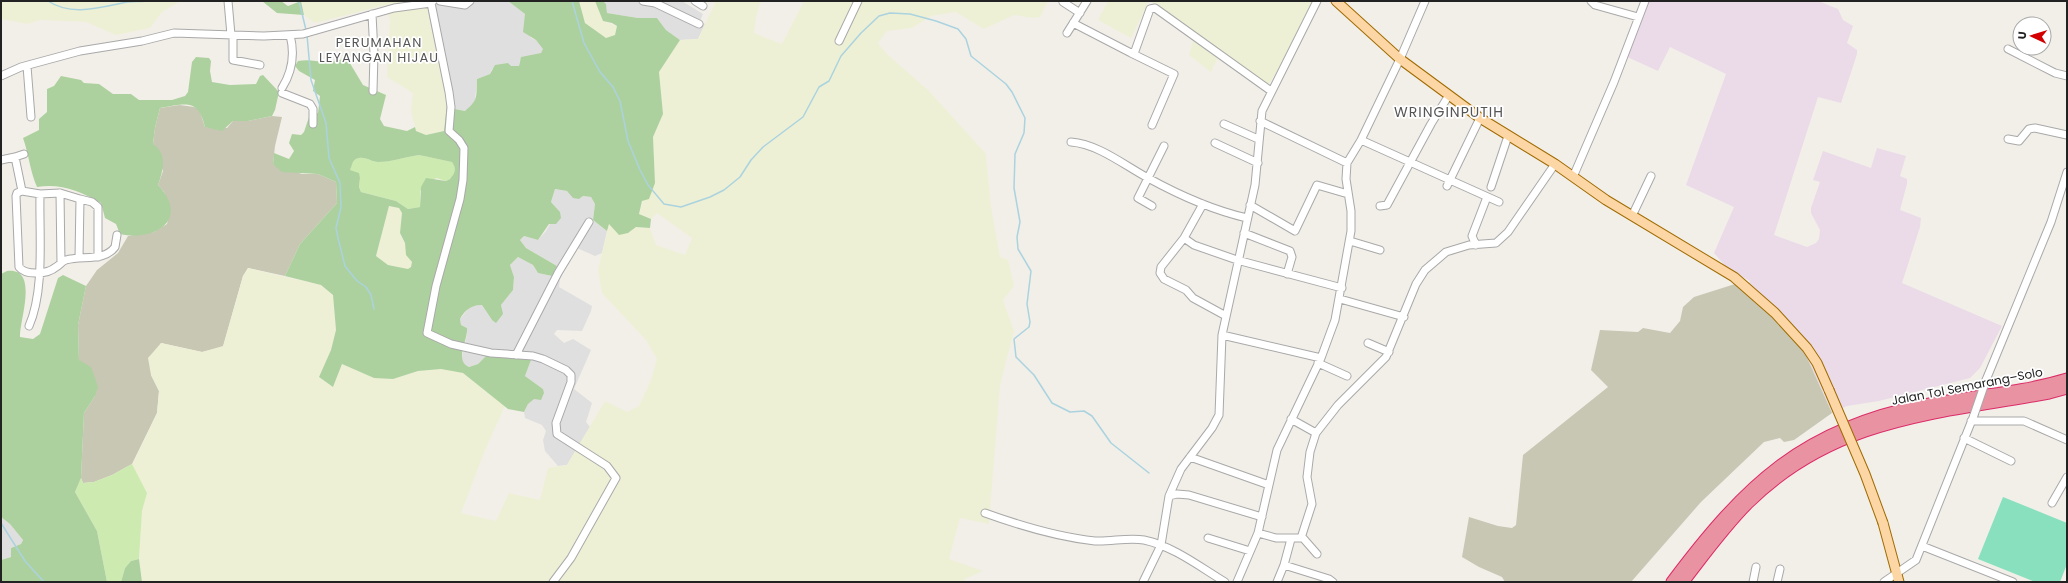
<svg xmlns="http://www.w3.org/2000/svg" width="2068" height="583" font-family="Poppins,sans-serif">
	<rect width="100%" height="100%" fill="#f2efe9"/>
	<path fill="#e0dfdf" d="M429,1H508L525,14V23L531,38L536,40L544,49L541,53L520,60L519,66L492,69L490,74L477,79L475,100L473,105L465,111L455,109L447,104L428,13Z
		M603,1H682L703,14L700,21L705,24L698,39L680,40L666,30L657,18H638L607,13L606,5Z
		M555,189L567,191L579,199L583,196L591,197L595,204L593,220L607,231L602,253L595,256L577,248L560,279L559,287L592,306L591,311L582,331L557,330L554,334L564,343L573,339L591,350L574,389L592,403L586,422L590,427L567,465L558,466L545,451L543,440L546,431L542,425L525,418L524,412L528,404L543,389L525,376L531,360L486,356L478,364L469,367L464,365L461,361L467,335V328L461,325L460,319L469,308L477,304L482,305L492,320L502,312L501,305L513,290L514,277L510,265L518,257L533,265L538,273L552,276L557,266L526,248L520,240L524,236L538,240L546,231L558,210L551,202Z
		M1,517L10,524L23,540L21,544L11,548V557L1,560Z"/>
	<path fill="#ebdbe8" d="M1648,1H1818L1838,9L1843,20L1853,26L1847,43L1857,50V54L1841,103L1818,97L1774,235L1807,247L1816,243L1819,239L1820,230L1811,213V208L1820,182L1813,180L1823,151L1871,168L1877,148L1906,156L1900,176L1907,179V184L1900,210L1921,218L1920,227L1902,283L2002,326L1980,368L1970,378L1879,401L1847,406L1832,413L1804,351L1777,321L1743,291L1750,281L1727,268L1714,253L1734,207L1686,185L1726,74L1670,47L1658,71L1625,56Z"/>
	<path fill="#c7c7b4" d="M180,105L194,107L199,109L205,127L227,128L233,121H248L272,116L282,117L275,146L273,164L302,174H318L336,182L337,203L300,244L285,276L248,268L243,276L223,347L202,352L161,343L151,375L159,391L157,413L132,464L112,475L94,482L83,483L81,478L84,413L95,396L79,360L78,325L86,286L97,270L118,253L128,236L154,232L167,224L170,210L164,192L158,185L163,171L153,144L155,128L160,108Z
		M1735,284L1777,321L1804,351L1832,413L1794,440L1784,442L1780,438L1764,442L1701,502L1631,582H1505L1502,577L1479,567L1462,557L1469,517L1498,526L1512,528L1516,525L1523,455L1608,387L1591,370L1600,330L1638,332L1643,328L1670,333L1680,321L1683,307L1694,297Z"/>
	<path fill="#eef0d5" d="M1,1H181L162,12L150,28L116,35L86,22L40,20L27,24L1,19Z
		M301,1H429L428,13L447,104L444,131L426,135L416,131L411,111L413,93L387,77L390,20L386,5L315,23L304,15Z
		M579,1H595L603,21L617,26L615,35L606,39L588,27L583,18Z
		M716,1H761L756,17L754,33L782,44L804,1H1048L1040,17L1033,18L1014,15L984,29L956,12L931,16L912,28L887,31L878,43L887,54L929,91L986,154L991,207L1000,257L1008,260L1014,286L1003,300L1014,331L1000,385L989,524L960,518L949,559L983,571L965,579L964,582H142L139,562L142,511L147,493L132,465L157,413L159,391L151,375L148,358L161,343L202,352L223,346L243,276L248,268L321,285L333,295L336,330L331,350L319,377L333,387L342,364L374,378L393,379L418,371L441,369L463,373L505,406L485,450L461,513L496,521L509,493L540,500L548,468L567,465L605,401L627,412L639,406L651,380L657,359L646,340L602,293L598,270L609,224L628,233L636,227L650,228L656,245L685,255L692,238L657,213L651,219L639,214L643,201L655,183L653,137L663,114L659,72L680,40L698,39Z
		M1108,1H1149L1131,38L1098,20Z
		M1150,1H1314L1291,47L1268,86L1221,51L1211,72L1189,55L1195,34Z
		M389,206L399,208L402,213L400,235L405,243L407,256L412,262L411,267L408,269L388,265L376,256Z"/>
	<path fill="#cdebb0" d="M419,155L453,162C457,169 455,173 450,179L446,181L436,178L420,191V207L408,209L396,201L361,192L359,187L360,178L350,170C351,166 352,161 356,159C364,155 371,162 378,162C392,162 404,157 419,155Z
		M132,464L147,493L142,511L139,559L131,561L125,568L121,582H107L97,531L75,492L81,478L83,483L94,482L112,475Z"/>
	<path fill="#add19e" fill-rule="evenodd" d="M262,1H281L288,6L301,1L304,15L277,13Z
		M508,1H579L585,23L606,38L615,35L617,26L612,23L603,21L595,1H603L606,4L607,13L638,18H657L666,30L680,40L659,72L663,114L653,137L655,183L649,199L642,201L639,214L651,219L650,228L636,227L628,233L619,235L609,224L607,231L593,220L595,204L591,197L583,196L579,199L573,198L567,191L555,189L551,202L560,212L561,218L556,224H549L538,240L524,236L520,240L526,248L557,266L552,276L538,273L533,265L518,257L510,265L514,277L513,290L501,305L503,314L496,323L492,320L482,305C472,304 464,311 460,319L461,325L467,328C468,341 454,360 469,367L478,364L486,356L531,360L525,376L543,389L544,393L541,400L534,399L528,404L524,412L508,409L463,373L441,369L418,371L393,379L374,378L342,364L333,387L319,377L331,350L336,330L333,295L321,285L285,276L300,244L337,203L336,182L318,174L282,172L273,164L274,153L289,159L294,151L289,143L292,134L301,135L304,132L310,114L318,113L320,96L313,91L315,80L299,71L295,66L298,61C308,59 315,61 325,62C333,62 340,58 348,60L363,85L386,95L380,119L384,126L407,131L415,127L416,131L426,135L444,131L447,104L455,109L465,111C479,99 476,97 477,79L490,74L495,65L508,63L511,66H519L521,57L541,53L543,49L536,40L523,32L525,14ZM419,155L452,162C457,169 455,173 450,179L446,181L426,178L421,187L420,207L408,209L396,201L361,192L359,187L360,178L359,173L350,170C352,166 352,161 356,159C364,155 371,162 378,162C393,162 404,157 419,155ZM389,206L399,208L402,213L400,233L405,243L406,255L412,262L411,267L408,269L388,265L376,256Z
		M196,57L209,58L211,61L210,71L212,82L230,85L256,84L260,76L263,75L279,92L275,110L272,116L248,121H233L222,131L205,127C198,98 186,104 160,108L155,128L153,144C168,154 163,171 158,185C191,220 154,242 120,234L116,224L105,218L101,203C80,191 60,183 37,187C30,171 29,155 23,138L39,130V119L47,112V89L54,86L61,76L81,80L84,83L99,84L113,94H131L139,100H172L185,96L188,92L192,62Z
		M7,271C40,267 19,321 20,337L33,339L40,334L58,278L63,275L86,286L78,325L79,360L91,367L98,387L95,396L84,413L81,478L75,492L97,531L107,582H1V560L11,557V548L21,544L23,540L10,524L1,517V274Z
		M139,559L142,582H121L125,568L131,561Z"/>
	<path fill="#88e0be" d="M2003,497L2067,523V564L2060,582H2035L1978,559Z"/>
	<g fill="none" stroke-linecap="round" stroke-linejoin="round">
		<path stroke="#aad3df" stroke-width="1.5" d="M48,1C72,17 101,7 127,2C134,1 140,2 146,1
			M299,1L306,30
			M572,1L584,43L600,72L613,87L620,101L628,141L640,170L648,185L664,204L681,207L710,197L724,190L740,177L751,160L763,147L803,117L819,87L829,81L841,56L861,33L879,16L890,13L910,14L936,21L958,29L966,39L971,56L1006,84L1012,92L1025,118L1024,133L1015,154L1014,188L1020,222L1017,237L1018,249L1031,271L1027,304L1030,322L1029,327L1014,339L1016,357L1034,375L1052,403L1070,412L1084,411L1092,416L1111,443L1149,473
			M307,35L311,80L326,123L329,158L340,183L341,207L336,228L338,238L345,266L357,281L366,287L371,295L374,309
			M1,523L25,561L44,582"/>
		<g stroke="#a9a9a9" stroke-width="9">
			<path id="minor" d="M228,1L231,35
				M440,1L465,5L470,1
				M643,1L655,3L699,24
				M695,1L703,6
				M1591,1L1595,5L1638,17
				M1063,2L1080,13
				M431,3L449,92L451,107L449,131L459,140L464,148L463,180L460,199L436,286L427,333L451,344L473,349L491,353L533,356L543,359L566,370L571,375V382L556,423L557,434L607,466L616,478L571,558L553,582
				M372,14L374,54L373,91
				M1073,23L1131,53L1135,51L1150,9L1155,8L1271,91
				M1067,33L1087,1
				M233,35V60L260,65
				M839,41L858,1
				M2008,49L2055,73L2067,76
				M1131,53L1174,74L1152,125
				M27,66L31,117
				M1,76L21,67L80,51L142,41L174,33L264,36L303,34L394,8L431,3L433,1
				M282,88C292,72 295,54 290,35
				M282,93L310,104L313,109V124
				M1260,121L1347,163
				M1224,124L1258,139
				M2008,139L2019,141L2029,129L2035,128L2067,135
				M1361,140L1499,202
				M1071,142C1098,144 1124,165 1148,178C1179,195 1212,210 1247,218
				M1215,143L1258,163
				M15,157L24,154
				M1,160L15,157L22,191L17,193L16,196L19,267C26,276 48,274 56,267C60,265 62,261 66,260C82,255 104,262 115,247L117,235
				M1573,177L1614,82L1645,1
				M1447,186L1480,118
				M1491,187L1508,136
				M22,191L40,194L60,193L61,263
				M60,193L80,199L79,258
				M80,199L92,202L98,207V257
				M1203,204L1184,238L1161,267L1160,273L1164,279L1186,290L1193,298L1226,316
				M1250,205L1295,231L1317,185L1348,194
				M1152,206L1138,198L1164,146
				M1380,206L1387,205L1431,124L1449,95
				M1632,216L1651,176
				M1244,233L1290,251L1292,257L1287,274
				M1184,238L1194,245L1237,260L1342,288
				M1350,241L1380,250
				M1476,245L1472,236L1487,197
				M1340,299L1404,317
				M29,326C45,290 39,233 40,194
				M1222,335L1321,358
				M1368,343L1389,352
				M516,355L558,273L589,222
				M1318,363L1347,376
				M1986,380L2051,222L2067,172
				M1291,419L1316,433
				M1971,421H2024L2067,440
				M1964,438L2011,461
				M1190,457L1269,485
				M1169,496L1181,469L1212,428L1219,415L1222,335L1255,185L1262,111L1317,1
				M2052,503L2067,477
				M985,513C1021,526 1057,537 1095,541C1111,542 1128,537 1144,540C1173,546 1200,567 1225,582
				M1258,533L1276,538H1303L1317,554
				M1208,538L1250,551
				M1301,538L1312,504L1307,477L1310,452L1316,433L1338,405L1386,357L1416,284L1425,270L1446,252L1469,245L1496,243L1508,232L1555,164
				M1291,539L1284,565L1329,579L1333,582
				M1922,546L2013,582
				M1143,582L1161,545L1169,496L1177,494L1189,495L1262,517
				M1237,582L1258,533L1277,450L1321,358L1335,320L1351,231V211L1346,179L1347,163L1361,140L1400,59L1425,1
				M1277,582L1284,565
				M1753,582L1756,567
				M1777,582L1780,569
				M1884,582L1916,560L1974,415"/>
		</g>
		<g stroke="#a06b00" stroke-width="11">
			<path id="major" d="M1336,1L1400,59L1480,118L1555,164L1606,200L1734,277L1775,313L1807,348L1817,363L1829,390
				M1883,523L1899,582"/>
		</g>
		<g stroke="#dc2a67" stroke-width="13">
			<path id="highway" d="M1672,582C1744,486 1802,429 1924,405C1972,396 2021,393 2067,379
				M1683,582C1704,555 1724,527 1748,503C1835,417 1937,414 2049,393L2067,388"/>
		</g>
		<use href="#minor" stroke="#fff" stroke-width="7"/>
		<use href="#major" stroke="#fcd6a4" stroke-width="9"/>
		<use href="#highway" stroke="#e892a2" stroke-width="11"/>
		<g stroke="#a9a9a9" stroke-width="9" stroke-linecap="butt">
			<path id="minor-bridge" d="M1974,415L1986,380"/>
		</g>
		<g stroke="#a06b00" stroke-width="11" stroke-linecap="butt">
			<path id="major-bridge" d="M1829,390L1865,474L1883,523"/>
		</g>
		<use href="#minor-bridge" stroke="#fff" stroke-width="7"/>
		<use href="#major-bridge" stroke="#fcd6a4" stroke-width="9"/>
	</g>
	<g text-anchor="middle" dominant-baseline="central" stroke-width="3.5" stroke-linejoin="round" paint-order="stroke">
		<g font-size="12" fill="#222" stroke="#fff">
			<text transform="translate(1967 386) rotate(-11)">Jalan Tol Semarang–Solo</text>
		</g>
		<g font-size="13" letter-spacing="1" fill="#555" stroke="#fff">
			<text x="379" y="42">PERUMAHAN<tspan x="379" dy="15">LEYANGAN HIJAU</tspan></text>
		</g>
		<g font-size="14" letter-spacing="1" fill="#555" stroke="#fff">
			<text x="1449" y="112">WRINGINPUTIH</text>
		</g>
	</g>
	<rect width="2068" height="583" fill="none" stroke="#222222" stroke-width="4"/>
	<g transform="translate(2032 36) rotate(274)"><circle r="19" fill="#ffffff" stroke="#a7a7a7"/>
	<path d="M0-3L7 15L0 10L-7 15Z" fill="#d40000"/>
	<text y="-6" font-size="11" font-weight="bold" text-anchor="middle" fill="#222222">U</text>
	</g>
</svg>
